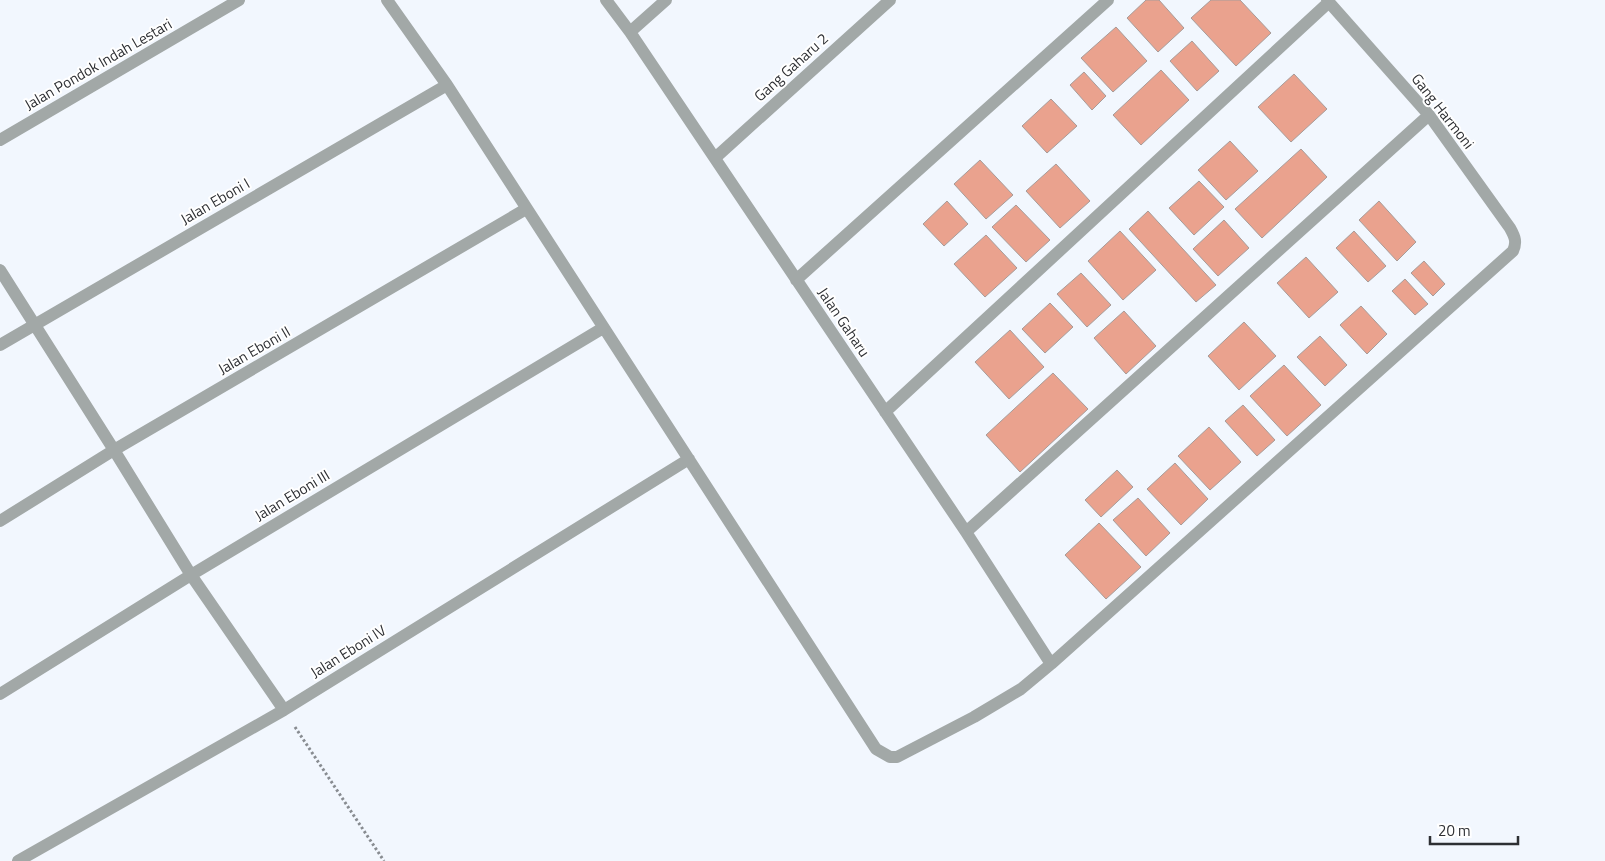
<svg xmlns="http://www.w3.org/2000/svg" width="1605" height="861" font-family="'Titillium Web',sans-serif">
	<rect width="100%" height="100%" fill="#f2f7fe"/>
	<path fill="#eaa28e" stroke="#a79c99" d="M1146,0H1159L1184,28L1158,52L1127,18Z
		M1211,0H1240L1271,33L1236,66L1191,18Z
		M1116,27L1147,61L1113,92L1081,58Z
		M1192,41L1219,71L1197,91L1170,61Z
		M1161,70L1189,100L1141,145L1113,115Z
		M1084,72L1106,96L1092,110L1070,85Z
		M1294,74L1327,109L1291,142L1258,107Z
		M1051,99L1077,126L1047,153L1022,126Z
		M1230,141L1258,171L1226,200L1198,170Z
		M1301,149L1327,177L1262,238L1235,209Z
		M980,160L1013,195L986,219L954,184Z
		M1056,164L1090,201L1060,228L1026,191Z
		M1199,181L1224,207L1194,235L1169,208Z
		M947,201L968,224L944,246L923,224Z
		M1379,201L1416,242L1397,261L1359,220Z
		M1016,205L1050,240L1026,262L992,227Z
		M1148,211L1216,285L1196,302L1129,229Z
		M1224,220L1249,248L1218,276L1193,249Z
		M1120,231L1156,270L1123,300L1088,261Z
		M1354,231L1386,266L1368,282L1336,248Z
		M986,235L1017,268L985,297L954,264Z
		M1306,257L1338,292L1309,318L1277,283Z
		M1424,261L1445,284L1433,296L1411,273Z
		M1081,273L1111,305L1087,327L1057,294Z
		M1405,279L1428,304L1415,315L1392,291Z
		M1050,303L1073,327L1045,353L1022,329Z
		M1361,306L1387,334L1367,354L1340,325Z
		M1124,311L1156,346L1126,374L1094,338Z
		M1244,322L1276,356L1239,390L1208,356Z
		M1010,330L1044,367L1009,399L975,362Z
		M1320,336L1347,365L1325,386L1297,357Z
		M1284,365L1321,405L1287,436L1250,396Z
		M1053,373L1088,409L1020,472L986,435Z
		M1243,405L1275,440L1257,456L1225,421Z
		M1209,427L1241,462L1210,490L1178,456Z
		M1175,463L1208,499L1181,525L1147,489Z
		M1117,470L1133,487L1101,517L1085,500Z
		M1138,498L1170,533L1146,556L1113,520Z
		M1099,523L1141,567L1106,599L1065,555Z"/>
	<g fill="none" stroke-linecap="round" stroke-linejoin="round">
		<path stroke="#888c91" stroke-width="3" stroke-dasharray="2.5 2.5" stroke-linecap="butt" d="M295,727L384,861"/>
		<path stroke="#a2a8a7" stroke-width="12" d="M387,0L447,85L876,749L890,757H897L974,717L1021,689L1051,664L1513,251C1517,242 1515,237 1510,228L1429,115L1327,0
			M606,0L630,32L966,532L1051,664
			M630,32L666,0
			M0,140L239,0
			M715,158L890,0
			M0,270L114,450L191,575L284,710
			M796,280L1108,0
			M0,345L447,85
			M885,412L1329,2
			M0,521L114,450L526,209
			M966,532L1429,115
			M0,694L191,575L603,328
			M18,861L284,710L689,459"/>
	</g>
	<g text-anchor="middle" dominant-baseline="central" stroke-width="4" stroke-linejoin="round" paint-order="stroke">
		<g font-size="15" fill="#2d2f33" stroke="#fff">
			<text transform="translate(98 64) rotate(-30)">Jalan Pondok Indah Lestari</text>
			<text transform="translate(791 67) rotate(-42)">Gang Gaharu 2</text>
			<text transform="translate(1443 111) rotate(52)">Gang Harmoni</text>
			<text transform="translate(215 201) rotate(-30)">Jalan Eboni I</text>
			<text transform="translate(844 322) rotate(56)">Jalan Gaharu</text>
			<text transform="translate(254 350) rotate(-30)">Jalan Eboni II</text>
			<text transform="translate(292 495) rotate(-31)">Jalan Eboni III</text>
			<text transform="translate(348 651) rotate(-32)">Jalan Eboni IV</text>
		</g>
	</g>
	<path d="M1430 836v8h88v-8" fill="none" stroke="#2d2f33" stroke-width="2.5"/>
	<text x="1438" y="836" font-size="15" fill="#2d2f33" stroke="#ffffff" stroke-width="4" paint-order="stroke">20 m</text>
</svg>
